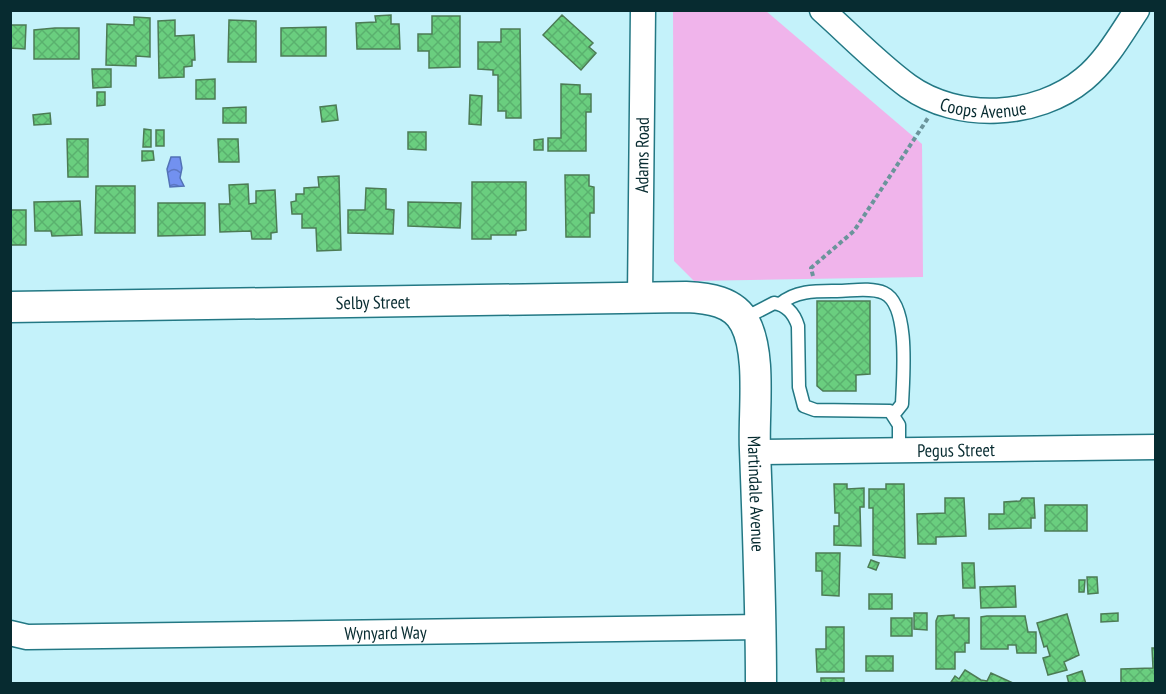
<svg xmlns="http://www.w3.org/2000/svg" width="1166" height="694" font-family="'PT Sans Narrow',sans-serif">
	<defs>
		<pattern id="water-waves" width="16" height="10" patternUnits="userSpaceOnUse" patternTransform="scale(1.5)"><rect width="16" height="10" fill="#7291f0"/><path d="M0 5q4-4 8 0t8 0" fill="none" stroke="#5c77c3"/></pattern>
		<pattern id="building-cross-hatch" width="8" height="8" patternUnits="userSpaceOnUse" patternTransform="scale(1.5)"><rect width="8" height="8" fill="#6ace7f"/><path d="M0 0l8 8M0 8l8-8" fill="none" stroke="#5ab16e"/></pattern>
	</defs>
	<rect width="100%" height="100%" fill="#c4f2fa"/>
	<path fill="#f0b4eb" d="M673,11H766L922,144L923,277L694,281L674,261Z"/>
	<path fill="url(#water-waves)" stroke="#5272b6" stroke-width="1.5" d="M171,157H180L182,168L180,178L184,186L170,187L167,169Z"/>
	<path fill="url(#building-cross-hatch)" stroke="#4c7c55" stroke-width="1.5" d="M391,15V24H399L400,49H357L356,23L376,22L375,16Z
		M562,15L593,43L589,47L596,53L581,70L543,35Z
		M432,16H460V67L429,68V51H418V34H432Z
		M134,17L150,18V57L136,56V66L106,65L107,24L134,25Z
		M175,20V36L194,35L195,60H192V66L184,67V77L159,78L158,21Z
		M229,20L256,21V62H228Z
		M10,22L11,25H26L25,49L10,48Z
		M326,27V56H281V28Z
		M55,28H79V59H34V30Z
		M501,29H520L521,118H506V111H498V75H493V70L478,69V42H501Z
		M92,69H111V87L93,88Z
		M215,79V99H196V80Z
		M561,84L580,85V94H591V112H586V151H548V138H561Z
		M97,92H105V105L97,106Z
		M470,95L482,96L481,125L469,124Z
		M336,105L338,120L322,122L320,107Z
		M246,107V123H223V108Z
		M50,113L51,124L34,125L33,115Z
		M144,129L151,130V147H143Z
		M156,130H164V146H156Z
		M408,132H426V150L408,149Z
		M67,139H88V177H68Z
		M218,139H238L239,162H219Z
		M543,139V150H534V140Z
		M142,151H153L154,160L142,161Z
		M565,175H589V186L594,187V213H590V237H566Z
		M339,176L341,250L317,251L316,228H302V214H292L291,202L296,201V194H304V188L319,187L318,177Z
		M472,182H526V230L516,231V235H491V239H472Z
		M248,184L249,204L256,203V191L275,190L277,232L271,233V239H252L251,231L220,232L219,204H230L229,185Z
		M96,186H135V233H95Z
		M366,188L386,189V209L394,210L393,234L348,233V210H365Z
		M80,201L82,235L52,236L51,231H35L34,202Z
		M408,202L461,203L460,228L408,226Z
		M158,203H205V235L158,236Z
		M10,210H26V245H10Z
		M817,301H870V374L856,375V391H823L817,386Z
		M834,484H847V489L864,488V507H860L861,546L834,545V526H839V513H835Z
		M886,484H904L905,558L873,555V508H869V489H886Z
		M945,498H964L966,536L936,537V544H918L917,514L945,513Z
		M1022,498H1034L1035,518H1031V528L989,529V514H1004V502L1020,501Z
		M1045,505H1087V531H1045Z
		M816,553H840L839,596L822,595V571H816Z
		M871,560L879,563L876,570L868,567Z
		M962,563H974L975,588H963Z
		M1087,577H1097L1098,593L1088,594Z
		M1079,580H1085L1084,592H1079Z
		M1015,586L1016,607L981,608L980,587Z
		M869,594H892V609H869Z
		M914,613H927V630L914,629Z
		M1118,613V621L1101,622V614Z
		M1067,614L1079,655L1064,662L1067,670L1048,675L1043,658L1050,656L1047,646L1044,647L1037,623Z
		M954,615V618H969V643H965V652H955V669H936V621L938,616Z
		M987,616H1025L1028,632H1036V653H1017L1016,645H1008V649H981V617Z
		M891,618H912V636H891Z
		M826,627H844V672H817L816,649H826Z
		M1152,648H1156V684H1121V669L1153,668Z
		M866,656H893V671H866Z
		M965,670L981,680L987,681L991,673L1015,684L951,682L955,676L959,679Z
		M1082,671L1086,684H1069L1067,676Z
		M821,678H844V684H821Z"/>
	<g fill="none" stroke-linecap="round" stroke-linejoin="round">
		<g stroke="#237884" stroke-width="15">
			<path id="service" d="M780,304C796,290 817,291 837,291C851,291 871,287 884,293C910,305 903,378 902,404L894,414
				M743,319L774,303C787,305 794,313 798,326L799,387L804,406L815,410L890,411L899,425V450"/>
		</g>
		<g stroke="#237884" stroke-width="27">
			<g id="minor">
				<path id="s1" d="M822,10C850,35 878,64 908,86C958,122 1037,118 1084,79C1106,61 1121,34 1137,10"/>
				<path id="s2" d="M640,297L643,10"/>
				<path id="s3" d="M755,452L1156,447"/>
				<path id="s4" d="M10,633L27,637L761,627"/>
			</g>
		</g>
		<g stroke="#237884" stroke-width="33">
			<g id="tertiary">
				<path id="s5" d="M10,307L686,297C708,298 734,301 745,323C762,355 753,415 755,450C758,528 761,606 761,684"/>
			</g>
		</g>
		<path stroke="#6b949b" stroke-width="4" stroke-dasharray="4.5 3" stroke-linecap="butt" d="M813,276L811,268L854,231L928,118"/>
		<use href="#service" stroke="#fff" stroke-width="12"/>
		<use href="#minor" stroke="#fff" stroke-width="24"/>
		<use href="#tertiary" stroke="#fff" stroke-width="30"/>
	</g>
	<g text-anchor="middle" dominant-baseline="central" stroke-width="4.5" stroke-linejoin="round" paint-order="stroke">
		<g font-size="18" fill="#072b30" stroke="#fff">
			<text stroke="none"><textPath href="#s1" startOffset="195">Coops Avenue</textPath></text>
			<text stroke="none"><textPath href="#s2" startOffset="142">Adams Road</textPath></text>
			<text stroke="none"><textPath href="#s5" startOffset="363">Selby Street</textPath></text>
			<text stroke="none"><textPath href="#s3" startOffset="201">Pegus Street</textPath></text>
			<text stroke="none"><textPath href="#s5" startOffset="916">Martindale Avenue</textPath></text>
			<text stroke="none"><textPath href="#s4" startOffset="376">Wynyard Way</textPath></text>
		</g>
	</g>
	<rect width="1166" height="694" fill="none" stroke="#072b30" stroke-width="24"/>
</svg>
